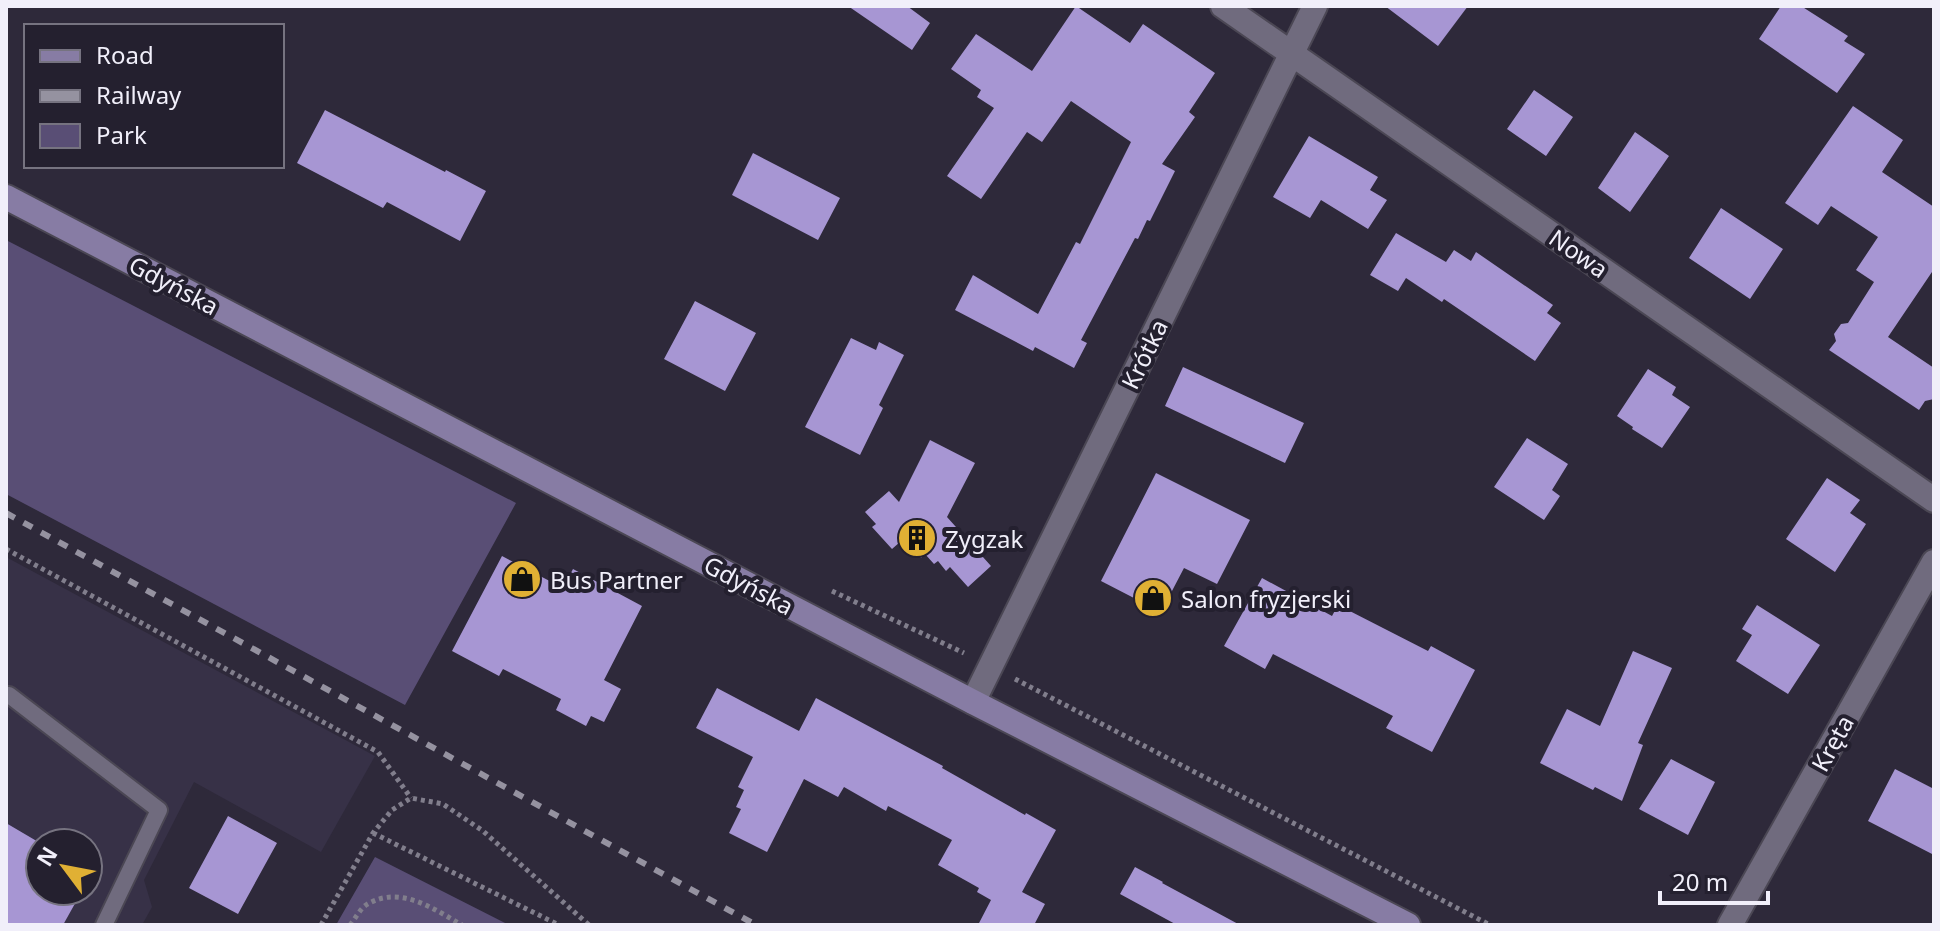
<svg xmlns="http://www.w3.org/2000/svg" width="1940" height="931" font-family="'Noto Sans',sans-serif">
	<rect width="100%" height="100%" fill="#2e293a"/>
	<path fill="#373147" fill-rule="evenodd" d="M6,557L375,756L321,852L194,782L144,880L152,907L142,925H6ZM40,843H88V891H40Z"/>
	<path fill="#594e75" d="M6,240L516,503L405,705L6,494Z
		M375,857L509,925H336Z"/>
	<path fill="#a796d3" d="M848,6H907L930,23L912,50Z
		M1076,6L1130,43L1143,24L1215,73L1189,112L1195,117L1162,164L1175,171L1150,221L1147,220L1138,239L1135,238L1081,340L1087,343L1074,368L1035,347L1033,351L955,310L973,275L1038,314L1076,242L1080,244L1131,142L1071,101L1042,142L1027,132L981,199L947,176L994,108L977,97L981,90L951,69L976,34L1032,71Z
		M1385,6H1468L1438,46Z
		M1781,6H1801L1848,36L1844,41L1865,54L1837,93L1759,39Z
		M1534,90L1573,117L1546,156L1507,129Z
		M1853,106L1903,140L1882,172L1934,207V269L1888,337L1934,368V399L1925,401L1919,410L1829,350L1836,341L1834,334L1841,324L1848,323L1874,282L1856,270L1878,237L1831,206L1818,225L1785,203Z
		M325,110L445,172L446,170L486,191L460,241L387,202L383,208L297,163Z
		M1635,132L1669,156L1630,212L1598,188Z
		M1309,136L1378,177L1370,190L1387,200L1368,229L1321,200L1310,218L1273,197Z
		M753,153L840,198L818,240L732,195Z
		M1721,208L1783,249L1750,299L1689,258Z
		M1396,233L1446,262L1454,250L1471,261L1476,252L1553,305L1547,313L1561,323L1535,361L1444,299L1442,302L1406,278L1398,291L1370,275Z
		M695,301L756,333L725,391L664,359Z
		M851,338L876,350L879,342L904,355L879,405L883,408L860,455L805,427Z
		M1183,367L1304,423L1285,463L1165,406Z
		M1648,369L1676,387L1672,395L1690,407L1662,448L1632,429L1633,427L1617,416Z
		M1527,438L1568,464L1552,490L1560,496L1544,520L1494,487Z
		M930,440L975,463L947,517L991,566L968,587L950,567L946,571L938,561L934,564L925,554L921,558L912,548L908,551L900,542L892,549L872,527L876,524L865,512L889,491L899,502Z
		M1156,473L1250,520L1217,584L1184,568L1161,612L1101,581Z
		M1827,478L1860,500L1850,513L1866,524L1835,572L1786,539Z
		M502,556L563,588L573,569L642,606L604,680L621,689L604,722L591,716L586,726L556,710L561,699L503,669L499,676L452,651Z
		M1262,578L1332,616L1338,605L1428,651L1431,646L1475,670L1432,752L1386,728L1393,716L1273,654L1265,669L1224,646Z
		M1757,605L1820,645L1788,694L1736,661L1752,635L1742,629Z
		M1633,651L1672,668L1638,743L1643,745L1622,801L1595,787L1593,790L1540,763L1567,709L1600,726Z
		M717,688L799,731L816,698L943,766L942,768L1025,815L1026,813L1056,830L1022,892L1045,904L1034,925H978L991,900L977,892L979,888L938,865L952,840L888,806L886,811L844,787L838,797L804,779L767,852L729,833L741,809L736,807L744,790L738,787L753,757L696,728Z
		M1671,759L1715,782L1688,835L1639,809Z
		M1895,769L1934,789V855L1868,821Z
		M228,816L277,843L238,914L189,888Z
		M6,823L40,843V891H82L63,925H6Z
		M1135,867L1163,882L1162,883L1240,925H1177L1120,894Z"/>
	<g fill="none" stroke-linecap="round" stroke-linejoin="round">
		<g stroke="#4b4754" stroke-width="20">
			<path id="lane" d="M9,695L159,810L104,925"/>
		</g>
		<g stroke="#4b4754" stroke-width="28">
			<path id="street" d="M1223,6L1934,500
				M973,702L1315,6
				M1730,925L1934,562"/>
		</g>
		<g stroke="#4b4754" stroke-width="28">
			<path id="secondary" d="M6,197L973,702L1408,925"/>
		</g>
		<path stroke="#817e8c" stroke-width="5" stroke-dasharray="4 4" stroke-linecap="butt" d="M6,549L378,752L411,798
			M832,591L964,653
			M1015,679L1490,925
			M373,833L559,925
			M321,925L373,833L392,810L411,798L443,804L483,831L589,925
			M350,925C355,919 360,909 366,905C399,884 434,909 462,925"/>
		<use href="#lane" stroke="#706b7e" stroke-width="16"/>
		<use href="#street" stroke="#706b7e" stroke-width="24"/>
		<use href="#secondary" stroke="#877ca4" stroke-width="24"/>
		<path stroke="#9592a0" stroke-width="6" stroke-dasharray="10 10" stroke-linecap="butt" d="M6,513L756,925"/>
	</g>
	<defs>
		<g id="building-disc" transform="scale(2)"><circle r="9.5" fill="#e0b034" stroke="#24202f"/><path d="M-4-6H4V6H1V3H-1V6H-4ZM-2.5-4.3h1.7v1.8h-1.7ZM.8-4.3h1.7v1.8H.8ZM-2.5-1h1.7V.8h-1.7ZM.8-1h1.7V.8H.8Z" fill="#111"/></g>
		<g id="shop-disc" transform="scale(2)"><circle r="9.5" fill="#e0b034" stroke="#24202f"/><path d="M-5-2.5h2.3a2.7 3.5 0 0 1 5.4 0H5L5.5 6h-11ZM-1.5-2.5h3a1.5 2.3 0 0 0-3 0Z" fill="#111"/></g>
	</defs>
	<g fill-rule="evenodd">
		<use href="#building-disc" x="917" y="538"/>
		<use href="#shop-disc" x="522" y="579"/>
		<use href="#shop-disc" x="1153" y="598"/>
	</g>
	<g text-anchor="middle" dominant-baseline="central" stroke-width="8" stroke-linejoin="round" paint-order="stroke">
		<g font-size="24" fill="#f1effa" stroke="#24202f">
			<text transform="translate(1579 253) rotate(35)">Nowa</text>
			<text transform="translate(174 285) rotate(28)">Gdyńska</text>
			<text transform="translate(1144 354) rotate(-64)">Krótka</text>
			<text transform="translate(749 585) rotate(28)">Gdyńska</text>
			<text transform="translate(1832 743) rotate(-61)">Kręta</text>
		</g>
		<g font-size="24" fill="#f1effa" stroke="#24202f" text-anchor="start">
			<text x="945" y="538">Zygzak</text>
			<text x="550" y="579">Bus Partner</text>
			<text x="1181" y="598">Salon fryzjerski</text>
		</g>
	</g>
	<rect width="1940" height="931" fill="none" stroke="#f1effa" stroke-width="16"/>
	<rect x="24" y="24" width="260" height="144" fill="#24202f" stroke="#767380" stroke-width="2"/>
	<rect x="40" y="50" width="40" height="12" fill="#877ca4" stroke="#767380" stroke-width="2"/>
	<text x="96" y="64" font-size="24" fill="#f1effa">Road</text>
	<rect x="40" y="90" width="40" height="12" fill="#9592a0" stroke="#767380" stroke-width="2"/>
	<text x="96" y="104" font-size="24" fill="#f1effa">Railway</text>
	<rect x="40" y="124" width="40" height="24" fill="#594e75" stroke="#767380" stroke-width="2"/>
	<text x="96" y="144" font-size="24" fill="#f1effa">Park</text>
	<g transform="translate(64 867) rotate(302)"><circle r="38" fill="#24202f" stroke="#767380" stroke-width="2"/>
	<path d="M0-6L14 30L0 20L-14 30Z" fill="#e0b034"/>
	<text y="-12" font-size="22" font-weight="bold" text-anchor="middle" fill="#f1effa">N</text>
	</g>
	<path d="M1660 891v12h108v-12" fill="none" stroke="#f1effa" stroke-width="4"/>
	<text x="1672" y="891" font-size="24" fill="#f1effa" stroke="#24202f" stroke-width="6" paint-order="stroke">20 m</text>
</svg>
